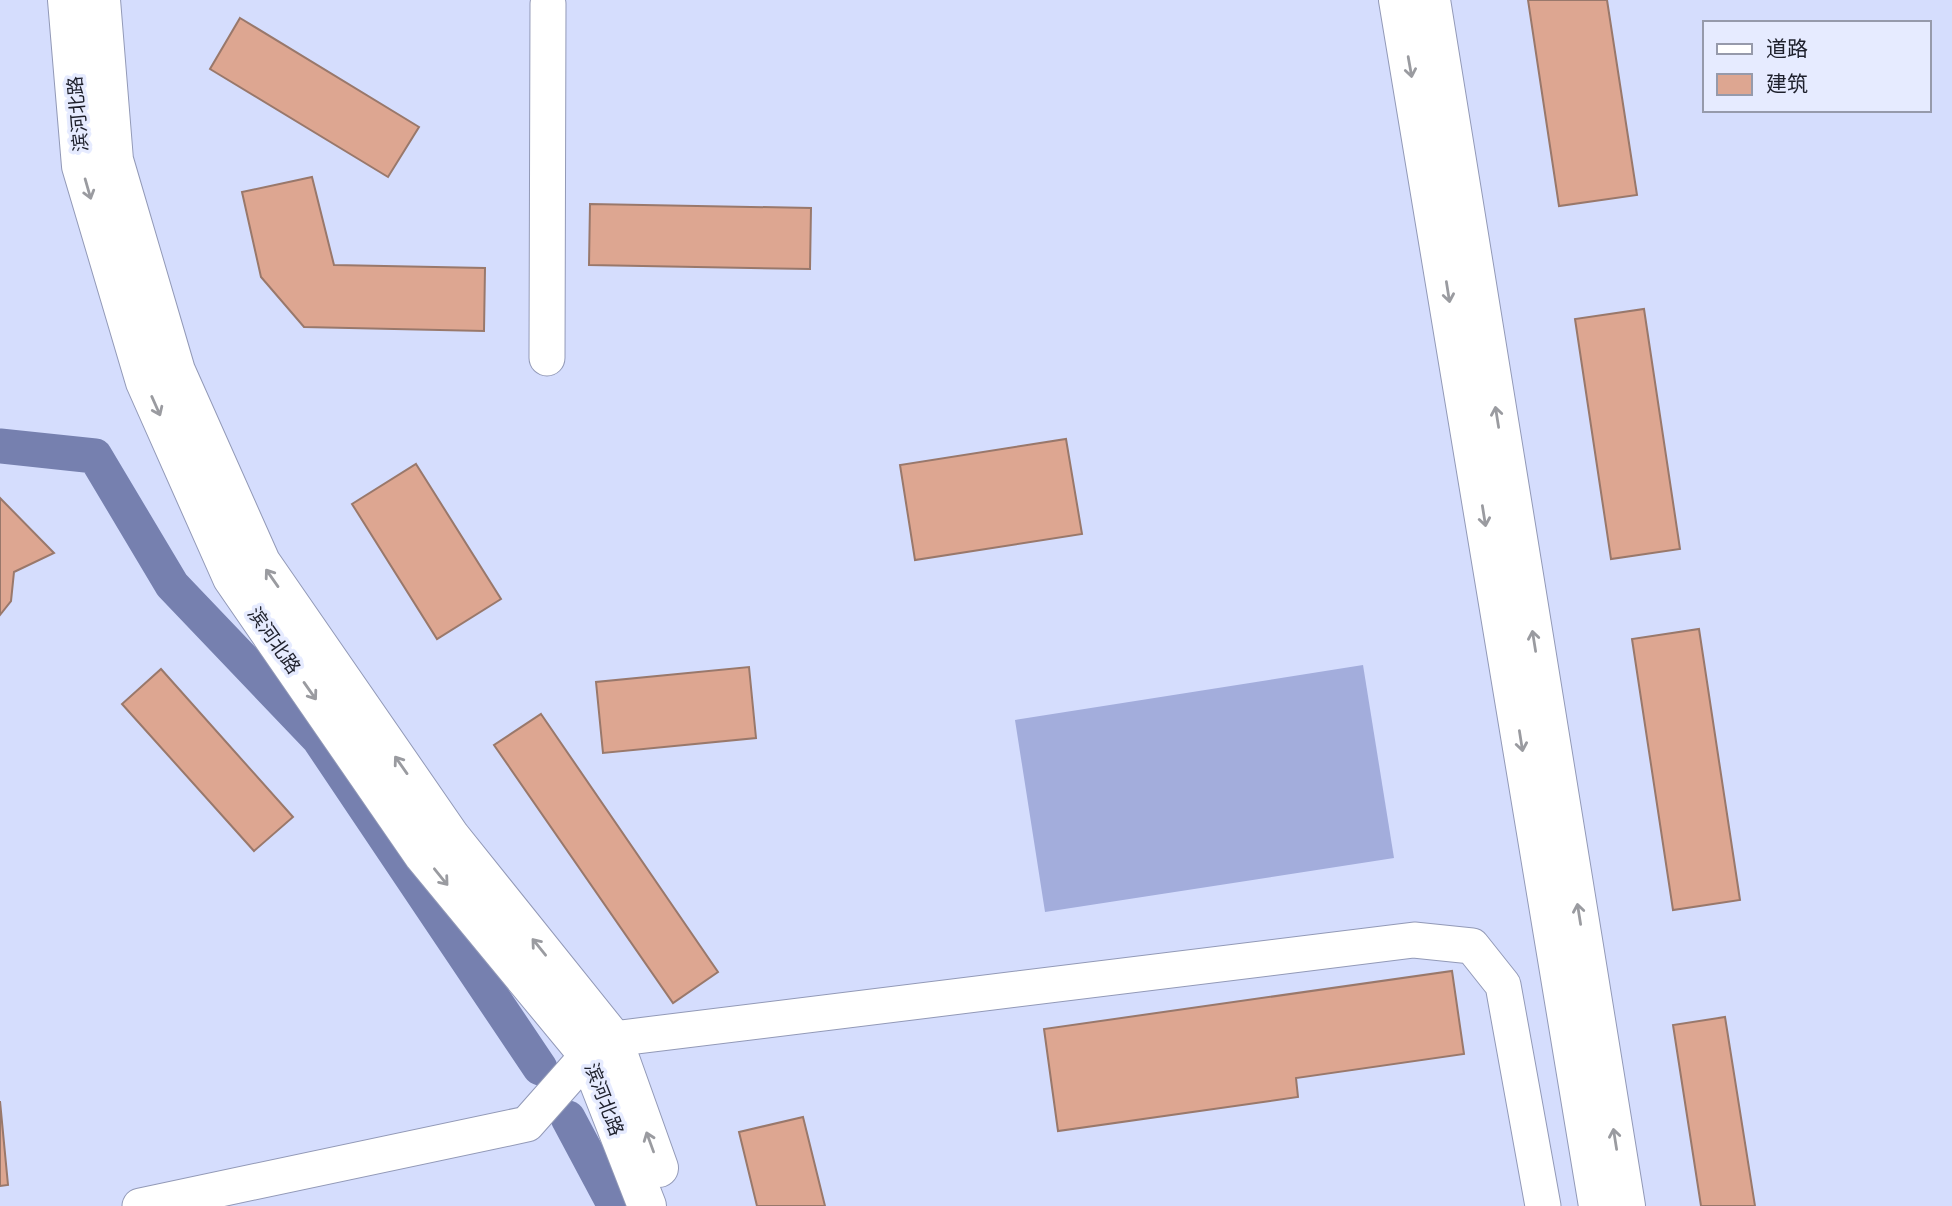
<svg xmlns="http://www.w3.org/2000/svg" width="1952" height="1206" font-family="Lato,'Noto Sans SC',sans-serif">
	<rect width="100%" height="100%" fill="#d5ddfd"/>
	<path fill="#a3addc" d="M1363,665L1394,858L1045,912L1015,720Z"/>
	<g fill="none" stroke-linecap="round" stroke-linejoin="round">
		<path stroke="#7680af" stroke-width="35" d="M0,446L95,456L172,585L319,739L540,1068
			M568,1118L615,1206"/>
	</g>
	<path fill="#dda691" stroke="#99786b" stroke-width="2" d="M1528,0H1607L1637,195L1559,206Z
		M240,18L419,127L388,177L210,69Z
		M312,177L334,265L485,268L484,331L304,327L261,277L242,192Z
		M590,204L811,208L810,269L589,265Z
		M1644,309L1680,549L1611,559L1575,319Z
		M1066,439L1082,534L915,560L900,465Z
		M416,464L501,599L437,639L352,504Z
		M0,498L54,553L14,572L11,601L0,615Z
		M1699,629L1740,900L1673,910L1632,639Z
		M749,667L756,738L603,753L596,682Z
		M161,669L293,817L254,851L122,704Z
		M541,714L718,972L673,1003L494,745Z
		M1452,971L1464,1054L1296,1078L1298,1097L1058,1131L1044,1029Z
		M1725,1017L1755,1206H1701L1673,1025Z
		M0,1101L8,1185L0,1186Z
		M803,1117L825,1206H757L739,1132Z"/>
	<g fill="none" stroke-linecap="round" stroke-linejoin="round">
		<g stroke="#9299b7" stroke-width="37">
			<path id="minor" d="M547,358L548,4
				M140,1206L527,1124L588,1055L613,1039L1414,940L1472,946L1503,985L1543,1206"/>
		</g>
		<g stroke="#9299b7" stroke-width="40">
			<path id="secondary" d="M1398,0L1598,1206
				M1431,0L1626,1206"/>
		</g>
		<g stroke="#9299b7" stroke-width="40">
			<path id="primary" d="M67,0L81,166L145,382L232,578L423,855L588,1055L647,1206
				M101,0L114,160L176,371L261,562L451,837L613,1039L659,1168"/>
		</g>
		<use href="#minor" stroke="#fff" stroke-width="35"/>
		<use href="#secondary" stroke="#fff" stroke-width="38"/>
		<use href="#primary" stroke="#fff" stroke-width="38"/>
	</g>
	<defs><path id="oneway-shaft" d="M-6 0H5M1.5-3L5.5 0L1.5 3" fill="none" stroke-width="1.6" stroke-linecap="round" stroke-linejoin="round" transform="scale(1.75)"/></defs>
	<g stroke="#9a9ba0">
		<use href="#oneway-shaft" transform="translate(1410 67) rotate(80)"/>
		<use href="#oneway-shaft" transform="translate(88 189) rotate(74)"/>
		<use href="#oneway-shaft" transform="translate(1448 292) rotate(81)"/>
		<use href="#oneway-shaft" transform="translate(156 406) rotate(66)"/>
		<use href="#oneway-shaft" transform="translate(1497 417) rotate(-99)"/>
		<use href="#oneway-shaft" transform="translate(1484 516) rotate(81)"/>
		<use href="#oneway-shaft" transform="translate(272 578) rotate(-125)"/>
		<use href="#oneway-shaft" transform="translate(1534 641) rotate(-99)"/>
		<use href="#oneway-shaft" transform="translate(310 691) rotate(55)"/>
		<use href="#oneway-shaft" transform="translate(1521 741) rotate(81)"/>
		<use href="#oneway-shaft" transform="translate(401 765) rotate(-125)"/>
		<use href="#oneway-shaft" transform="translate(441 877) rotate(51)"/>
		<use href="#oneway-shaft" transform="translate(1579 914) rotate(-99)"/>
		<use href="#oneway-shaft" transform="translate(539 947) rotate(-129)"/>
		<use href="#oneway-shaft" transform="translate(1615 1139) rotate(-99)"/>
		<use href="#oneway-shaft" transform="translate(650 1142) rotate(-110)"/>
	</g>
	<g text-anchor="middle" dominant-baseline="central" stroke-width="7" stroke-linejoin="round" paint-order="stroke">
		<g font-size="19" fill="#1e202c" stroke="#e6ebff">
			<text transform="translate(77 114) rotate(-95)">滨河北路</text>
			<text transform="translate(275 640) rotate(55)">滨河北路</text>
			<text transform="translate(605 1099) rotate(69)">滨河北路</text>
		</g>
	</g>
	<rect x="1703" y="21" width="228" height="91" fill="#e6ebff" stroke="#969aab" stroke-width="2"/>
	<rect x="1717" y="44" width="35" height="10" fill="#ffffff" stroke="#969aab" stroke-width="2"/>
	<text x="1766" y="56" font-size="21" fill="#1e202c">道路</text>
	<rect x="1717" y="74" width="35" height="21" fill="#dda691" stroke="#969aab" stroke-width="2"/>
	<text x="1766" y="91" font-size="21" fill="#1e202c">建筑</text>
</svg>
